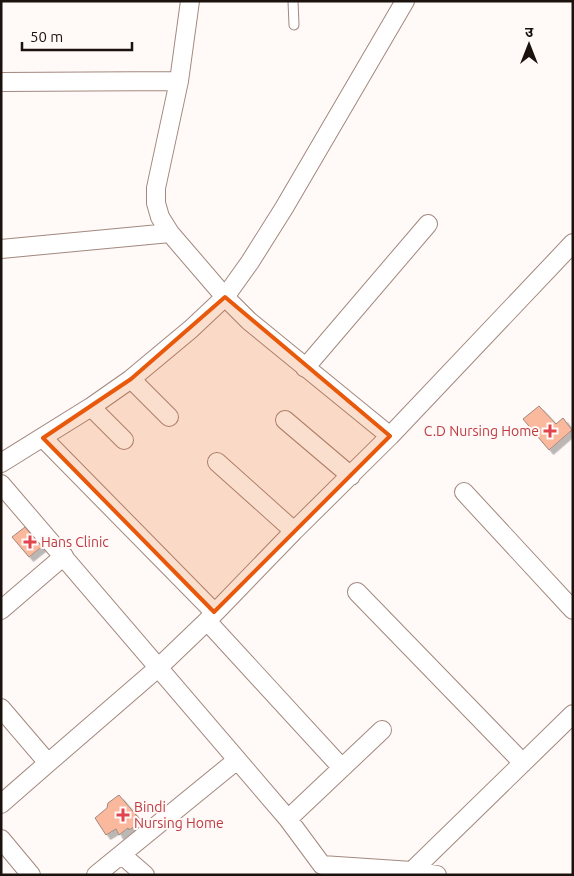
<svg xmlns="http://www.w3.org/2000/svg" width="574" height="876" font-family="Ubuntu,'Noto Sans Devanagari',sans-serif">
	<defs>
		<filter id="shadow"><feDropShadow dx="4.5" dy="4.5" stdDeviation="0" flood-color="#0004"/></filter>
	</defs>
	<rect width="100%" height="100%" fill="#fff9f7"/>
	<path fill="#fab89d" stroke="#a1887d" filter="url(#shadow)" d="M539,406L556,424L563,418L572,430L549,450L523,419Z
		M25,527L30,533L38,527L49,541L29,557L12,537Z
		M119,795L142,822L129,830L128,828L119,835L116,829L106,835L95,818L107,808L108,803Z"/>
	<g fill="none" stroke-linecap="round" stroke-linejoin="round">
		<g stroke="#a2887e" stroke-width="11">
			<path id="service" d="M293,1L294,25"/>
		</g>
		<g stroke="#a2887e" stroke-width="20">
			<path id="minor" d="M190,1L179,81L156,188V203L160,217L170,233L225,297L249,321L390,436
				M1,82L179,81
				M1,249L170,233
				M305,368L428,224
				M131,379L169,417
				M91,407L124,440
				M285,420L351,476
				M43,438L214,612
				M217,462L294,531
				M1,463L91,407L131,379L191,329L225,297L250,262L284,208L405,1
				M1,484L288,819L322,865L412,871L437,875
				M464,492L573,610
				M357,592L523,763
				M1,610L64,556
				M207,621L342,768
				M1,708L48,763L159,667L207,621L294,531L390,436L573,243
				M1,804L48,763
				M288,819L382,730
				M1,839L31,875
				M122,855L145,875
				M412,871L573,714
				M96,875L237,760"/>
		</g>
		<use href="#service" stroke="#fff" stroke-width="9"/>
		<use href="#minor" stroke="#fff" stroke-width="18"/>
	</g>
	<path fill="#e8590c" fill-opacity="0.2" stroke="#e8590c" stroke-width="4" stroke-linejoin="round" d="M225,297L390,436L214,612L43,438L131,379Z"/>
	<g fill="#e0444e" stroke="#fff9f7" stroke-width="2">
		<path d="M547.5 423.5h5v5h5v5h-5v5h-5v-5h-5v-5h5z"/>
		<path d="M27.5 534.5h5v5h5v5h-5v5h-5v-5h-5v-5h5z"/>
		<path d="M120.5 807.5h5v5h5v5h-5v5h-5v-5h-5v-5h5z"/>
	</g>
	<g text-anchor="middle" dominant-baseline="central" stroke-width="4" stroke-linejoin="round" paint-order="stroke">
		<g font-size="14" fill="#be3a42" stroke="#fff9f7" text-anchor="start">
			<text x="539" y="431" text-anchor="end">C.D Nursing Home</text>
			<text x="41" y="542">Hans Clinic</text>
			<text x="134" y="807">Bindi<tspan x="134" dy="16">Nursing Home</tspan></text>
		</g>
	</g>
	<rect width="574" height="876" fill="none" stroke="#1b120e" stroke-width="5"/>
	<g transform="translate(529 45)" stroke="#fff9f7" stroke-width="4" paint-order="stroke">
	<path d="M0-4L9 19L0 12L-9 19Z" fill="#1b120e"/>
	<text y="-8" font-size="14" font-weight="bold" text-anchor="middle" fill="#1b120e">उ</text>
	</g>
	<path d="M22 42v8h110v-8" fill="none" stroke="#1b120e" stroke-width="2.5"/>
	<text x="30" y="42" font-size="15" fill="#1b120e" stroke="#fff9f7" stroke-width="4" paint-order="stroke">50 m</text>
</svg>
